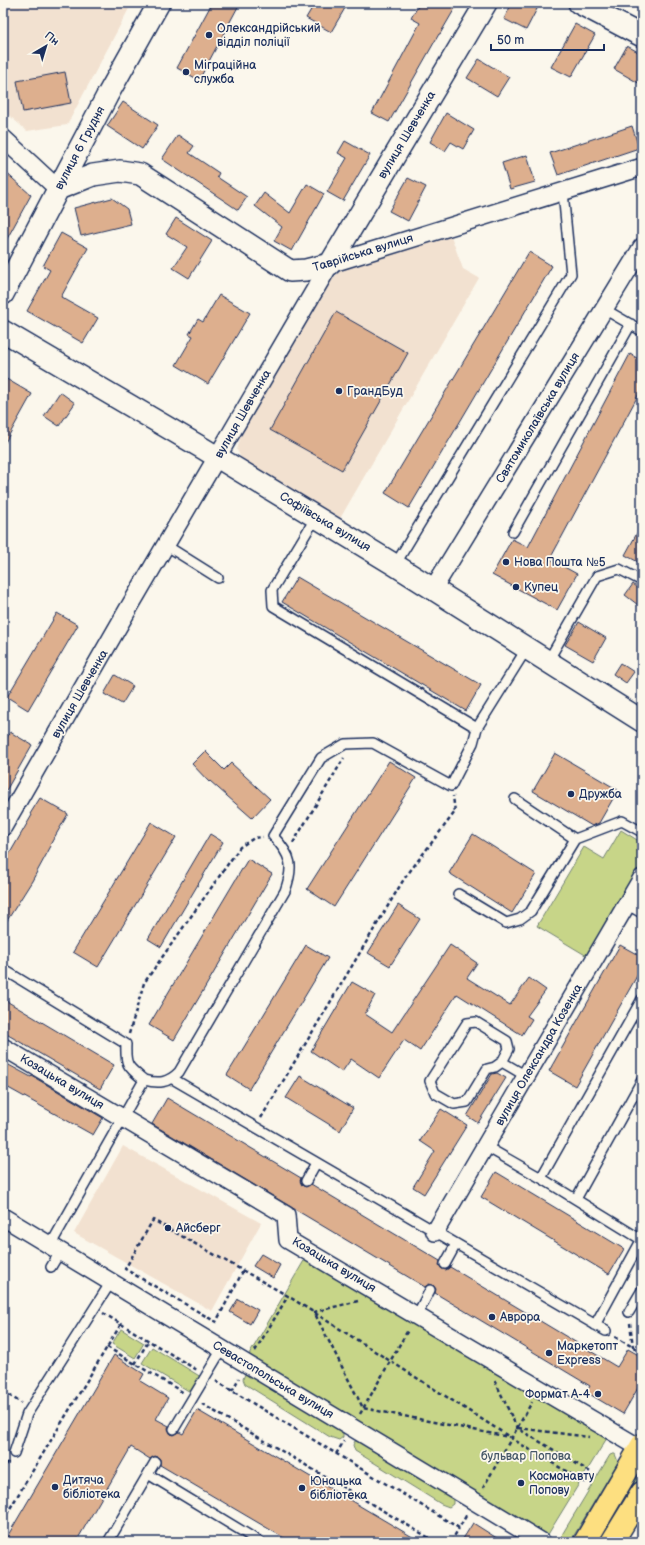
<svg xmlns="http://www.w3.org/2000/svg" width="645" height="1545" font-family="'Balsamiq Sans',sans-serif">
	<rect width="100%" height="100%" fill="#fbf7ec"/>
	<filter id="ink" filterUnits="userSpaceOnUse"><feTurbulence type="fractalNoise" baseFrequency=".025" numOctaves="2"/><feDisplacementMap in="SourceGraphic" scale="8" xChannelSelector="R" yChannelSelector="G"/><feConvolveMatrix kernelMatrix="1 2 1 2 8 2 1 2 1" color-interpolation-filters="sRGB"/></filter>
	<g filter="url(#ink)">
		<path fill="#f2e1d0" d="M3,3H132L67,125L27,131L3,110Z
			M451,236L463,269L479,278L338,522L245,466L237,450L241,435L325,286L340,271Z
			M123,1146L261,1223L212,1311L74,1233Z"/>
		<path fill="#c7d588" stroke="#718273" d="M621,830L642,843V863L587,956L537,926L584,847L604,859Z
			M305,1259L607,1438L547,1536L249,1355Z
			M121,1329L144,1343L135,1358L112,1344Z
			M152,1347L201,1377L192,1393L142,1363Z
			M245,1374H249L339,1428L343,1432V1437L339,1440L330,1437L245,1384L243,1379Z
			M355,1441H360L449,1494L453,1499V1504L449,1507L441,1504L355,1451L353,1445Z
			M613,1454H615L618,1462L573,1537L569,1539L565,1540L562,1536L563,1533L610,1455Z
			M639,1470L642,1472V1481L605,1542H591Z"/>
		<path fill="#ddaf8e" stroke="#1b2f5e" d="M212,3H240L199,80L177,68Z
			M315,3H348L331,32L306,18Z
			M420,3H458L440,34H439L389,122L372,113L420,23L411,18Z
			M512,3H540L526,30L504,19Z
			M575,24L595,35L571,77L551,67Z
			M627,46L642,54V85L614,69Z
			M479,59L509,77L497,96L467,78Z
			M65,72L71,103L23,112L17,81Z
			M123,102L158,125L142,149L107,126Z
			M446,113L474,130L463,149L451,142L445,151L430,142Z
			M632,126L639,148L558,175L550,153Z
			M178,135L194,146L189,153L219,173L217,177L247,197L238,210L162,159Z
			M345,141L370,155L343,201L327,192L347,158L338,153Z
			M527,155L535,182L510,189L502,163Z
			M3,170L31,195L3,246Z
			M408,178L426,187L408,221L389,211Z
			M307,184L324,194L292,251L274,241L282,227L255,206L264,193L290,213Z
			M112,198L127,209L131,224L81,236L74,208Z
			M176,218L212,241L189,278L173,268L187,247L166,234Z
			M61,233L88,248L61,297L98,318L83,343L27,311L50,270L43,266Z
			M529,252L552,266L409,508L385,493Z
			M219,295L250,313L208,384L176,365L193,336L189,334L198,319L203,322Z
			M336,312L408,353L342,470L270,430Z
			M630,354L642,361V388L550,559L577,574L557,610L492,575L512,539L528,547Z
			M3,377L32,394L3,446Z
			M60,392L75,403L59,426L44,416Z
			M642,524V564L625,555Z
			M297,577L481,685L466,711L282,602Z
			M633,584L642,591V608L625,595Z
			M57,613L78,625L28,710L7,697Z
			M579,622L606,638L593,661L565,645Z
			M620,663L634,672L626,683L613,674Z
			M115,675L133,686L122,704L104,694Z
			M10,732L32,745L3,796V745Z
			M205,751L224,770L231,763L270,799L252,818L210,781L209,782L192,764Z
			M555,753L618,790L599,823L592,826L533,791Z
			M389,761L416,778L334,907L307,889Z
			M40,798L68,814L50,845L51,846L32,881L3,927V865L32,815L30,814Z
			M151,822L176,837L98,967L73,952Z
			M210,834L223,842L161,947L148,939Z
			M473,834L536,874L512,913L449,873Z
			M248,859L272,874L174,1040L149,1025Z
			M398,905L420,919L390,966L368,953Z
			M306,945L328,958L249,1089L227,1075Z
			M450,945L477,963L467,978L510,1005L529,978L546,990L527,1016L532,1019L522,1035L457,994L420,1051L404,1040L379,1078L351,1059L342,1072L311,1051L352,982L375,995L365,1014L392,1032Z
			M620,945L642,957V967L575,1086L549,1071Z
			M3,999L114,1065L100,1089L3,1032Z
			M7,1064L31,1077L32,1076L103,1118L93,1135L3,1085V1072Z
			M497,1073L506,1078L478,1123L467,1116L492,1074Z
			M300,1076L353,1108L340,1131L286,1098Z
			M167,1098L301,1178L300,1181L303,1186L306,1187L311,1184L440,1261L439,1265L442,1269L446,1270L450,1267L617,1367L628,1349L642,1357V1381L623,1414L586,1392L590,1386L435,1293L436,1289L433,1285L429,1284L425,1287L152,1124Z
			M441,1109L467,1125L424,1194L413,1187L435,1151L420,1141Z
			M496,1172L624,1249L609,1274L481,1197Z
			M261,1254L280,1265L273,1278L253,1266Z
			M238,1299L258,1310L250,1324L230,1312Z
			M114,1355L144,1374L140,1381L168,1398L156,1419L169,1426L168,1429L171,1434L174,1435L179,1432L183,1434L197,1410L421,1542H291L160,1465V1459L158,1457L155,1456L150,1459L131,1447L76,1542H4Z
			M473,1523L503,1542H461Z"/>
		<g fill="none" stroke-linecap="round" stroke-linejoin="round">
			<g stroke="#1b2f5e" stroke-width="12">
				<path id="service" d="M604,309L642,331
					M316,517L272,590L273,606L477,728
					M513,532L631,324
					M167,546L218,578
					M395,565L571,274L563,192
					M548,661L597,576L619,569L642,581
					M515,799L575,839
					M458,894L506,923L520,919L531,911L575,839L622,821L642,832
					M626,904L642,913
					M3,969L126,1044C125,1066 128,1067 144,1080
					M502,1062L495,1067L487,1069L467,1102L454,1104L435,1093L430,1081L467,1023L476,1022L507,1041L509,1049L502,1062L526,1076
					M173,1079L606,1331
					M485,1146L541,1178
					M306,1181L316,1163
					M576,1199L642,1080
					M642,1240L541,1178L642,999
					M50,1246L144,1080C159,1084 168,1083 179,1072L285,891C294,866 292,856 273,836L321,758L345,744L373,743L451,786L473,743L477,728L527,648
					M445,1264L456,1244
					M51,1267L60,1252
					M629,1312L642,1290
					M417,1315L430,1290
					M595,1325L642,1239
					M174,1429L222,1349
					M14,1453L27,1414L111,1282
					M148,1474L260,1542
					M108,1542L155,1462"/>
			</g>
			<g stroke="#1b2f5e" stroke-width="20">
				<path id="minor" d="M3,138L58,189
					M433,589L642,247
					M3,827L127,611L330,264L642,167
					M3,1047L286,1215L288,1240L640,1448
					M3,1217L542,1542
					M435,1232L642,878"/>
			</g>
			<g stroke="#1b2f5e" stroke-width="24">
				<path id="tertiary" d="M579,3L642,36
					M58,189L93,175L120,171L140,174L290,271L306,270L330,264L486,3
					M3,294L107,96L159,3
					M3,331L204,449L395,565L642,721"/>
			</g>
			<g stroke="#1b2f5e" stroke-width="25">
				<path id="primary" d="M585,1542L642,1445
					M612,1542L642,1493"/>
			</g>
			<path stroke="#1b2f5e" stroke-width="2.5" stroke-dasharray="4 3" stroke-linecap="butt" d="M293,843L344,758
				M129,1034L144,983L240,847L254,838L263,837
				M261,1118L404,879L455,812L453,796
				M243,1271L216,1322L125,1269L153,1220L288,1296L527,1448L586,1483
				M358,1301L314,1312L363,1408L509,1437
				M103,1313L197,1370
				M630,1323L633,1347
				M615,1337L642,1352
				M107,1347L184,1393
				M255,1351L288,1296
				M135,1364L149,1340
				M216,1381L459,1528L466,1516L468,1517
				M495,1381L517,1428L592,1473
				M3,1391L21,1403
				M232,1391L239,1378
				M202,1404L436,1542
				M360,1414L408,1330
				M518,1428L589,1437
				M336,1454L344,1441
				M3,1471L8,1462
				M483,1488L532,1402
				M3,1520L121,1324
				M451,1542L459,1528"/>
			<use href="#service" stroke="#fbf7ec" stroke-width="9"/>
			<use href="#minor" stroke="#fbf7ec" stroke-width="17"/>
			<use href="#tertiary" stroke="#fbf7ec" stroke-width="21"/>
			<use href="#primary" stroke="#fddf80" stroke-width="22"/>
		</g>
	</g>
	<g fill="#1b2f5e" stroke="#fbf7ec" stroke-width="1.5">
		<circle cx="209" cy="35" r="4"/>
		<circle cx="186" cy="72" r="4"/>
		<circle cx="339" cy="391" r="4"/>
		<circle cx="506" cy="562" r="4"/>
		<circle cx="516" cy="587" r="4"/>
		<circle cx="571" cy="794" r="4"/>
		<circle cx="168" cy="1228" r="4"/>
		<circle cx="492" cy="1317" r="4"/>
		<circle cx="549" cy="1353" r="4"/>
		<circle cx="598" cy="1394" r="4"/>
		<circle cx="521" cy="1483" r="4"/>
		<circle cx="55" cy="1487" r="4"/>
		<circle cx="302" cy="1488" r="4"/>
	</g>
	<g text-anchor="middle" dominant-baseline="central" stroke-width="3.5" stroke-linejoin="round" paint-order="stroke">
		<g font-size="12" fill="#1b2f5e" stroke="#fbf7ec" text-anchor="start">
			<text x="217" y="28">Олександрійський<tspan x="217" dy="14">відділ поліції</tspan></text>
			<text x="194" y="65">Міграційна<tspan x="194" dy="14">служба</tspan></text>
			<text x="347" y="391">ГрандБуд</text>
			<text x="514" y="562">Нова Пошта №5</text>
			<text x="524" y="587">Купец</text>
			<text x="579" y="794">Дружба</text>
			<text x="176" y="1228">Айсберг</text>
			<text x="500" y="1317">Аврора</text>
			<text x="557" y="1346">Маркетопт<tspan x="557" dy="14">Express</tspan></text>
			<text x="590" y="1394" text-anchor="end">Формат А-4</text>
			<text x="529" y="1476">Космонавту<tspan x="529" dy="14">Попову</tspan></text>
			<text x="63" y="1480">Дитяча<tspan x="63" dy="14">бібліотека</tspan></text>
			<text x="310" y="1481">Юнацька<tspan x="310" dy="14">бібліотека</tspan></text>
		</g>
		<g font-size="12" fill="#1b2f5e" stroke="#fbf7ec">
			<text transform="translate(407 135) rotate(-59)">вулиця Шевченка</text>
			<text transform="translate(80 148) rotate(-62)">вулиця 6 Грудня</text>
			<text transform="translate(363 253) rotate(-17)">Таврійська вулиця</text>
			<text transform="translate(243 414) rotate(-60)">вулиця Шевченка</text>
			<text transform="translate(538 418) rotate(-59)">Святомиколаївська вулиця</text>
			<text transform="translate(325 522) rotate(31)">Софіївська вулиця</text>
			<text transform="translate(80 694) rotate(-60)">вулиця Шевченка</text>
			<text transform="translate(539 1055) rotate(-60)">вулиця Олександра Козенка</text>
			<text transform="translate(62 1082) rotate(31)">Козацька вулиця</text>
			<text transform="translate(334 1265) rotate(31)">Козацька вулиця</text>
			<text transform="translate(273 1380) rotate(31)">Севастопольська вулиця</text>
		</g>
		<g font-size="12" fill="#465868" stroke="#fbf7ec">
			<text x="526" y="1456">бульвар Попова</text>
		</g>
	</g>
	<rect width="645" height="1545" fill="none" stroke="#fbf7ec" stroke-width="16"/>
	<rect x="8" y="8" width="629" height="1529" fill="none" stroke="#1b2f5e" stroke-width="1.5" filter="url(#ink)"/>
	<g transform="translate(46 46) rotate(38)" stroke="#fbf7ec" stroke-width="3" paint-order="stroke">
	<path d="M0-3L7 15L0 10L-7 15Z" fill="#1b2f5e"/>
	<text y="-6" font-size="11" font-weight="bold" text-anchor="middle" fill="#1b2f5e">Пн</text>
	</g>
	<path d="M491 44v6h113v-6" fill="none" stroke="#1b2f5e" stroke-width="2"/>
	<text x="497" y="44" font-size="12" fill="#1b2f5e" stroke="#fbf7ec" stroke-width="3" paint-order="stroke">50 m</text>
</svg>
